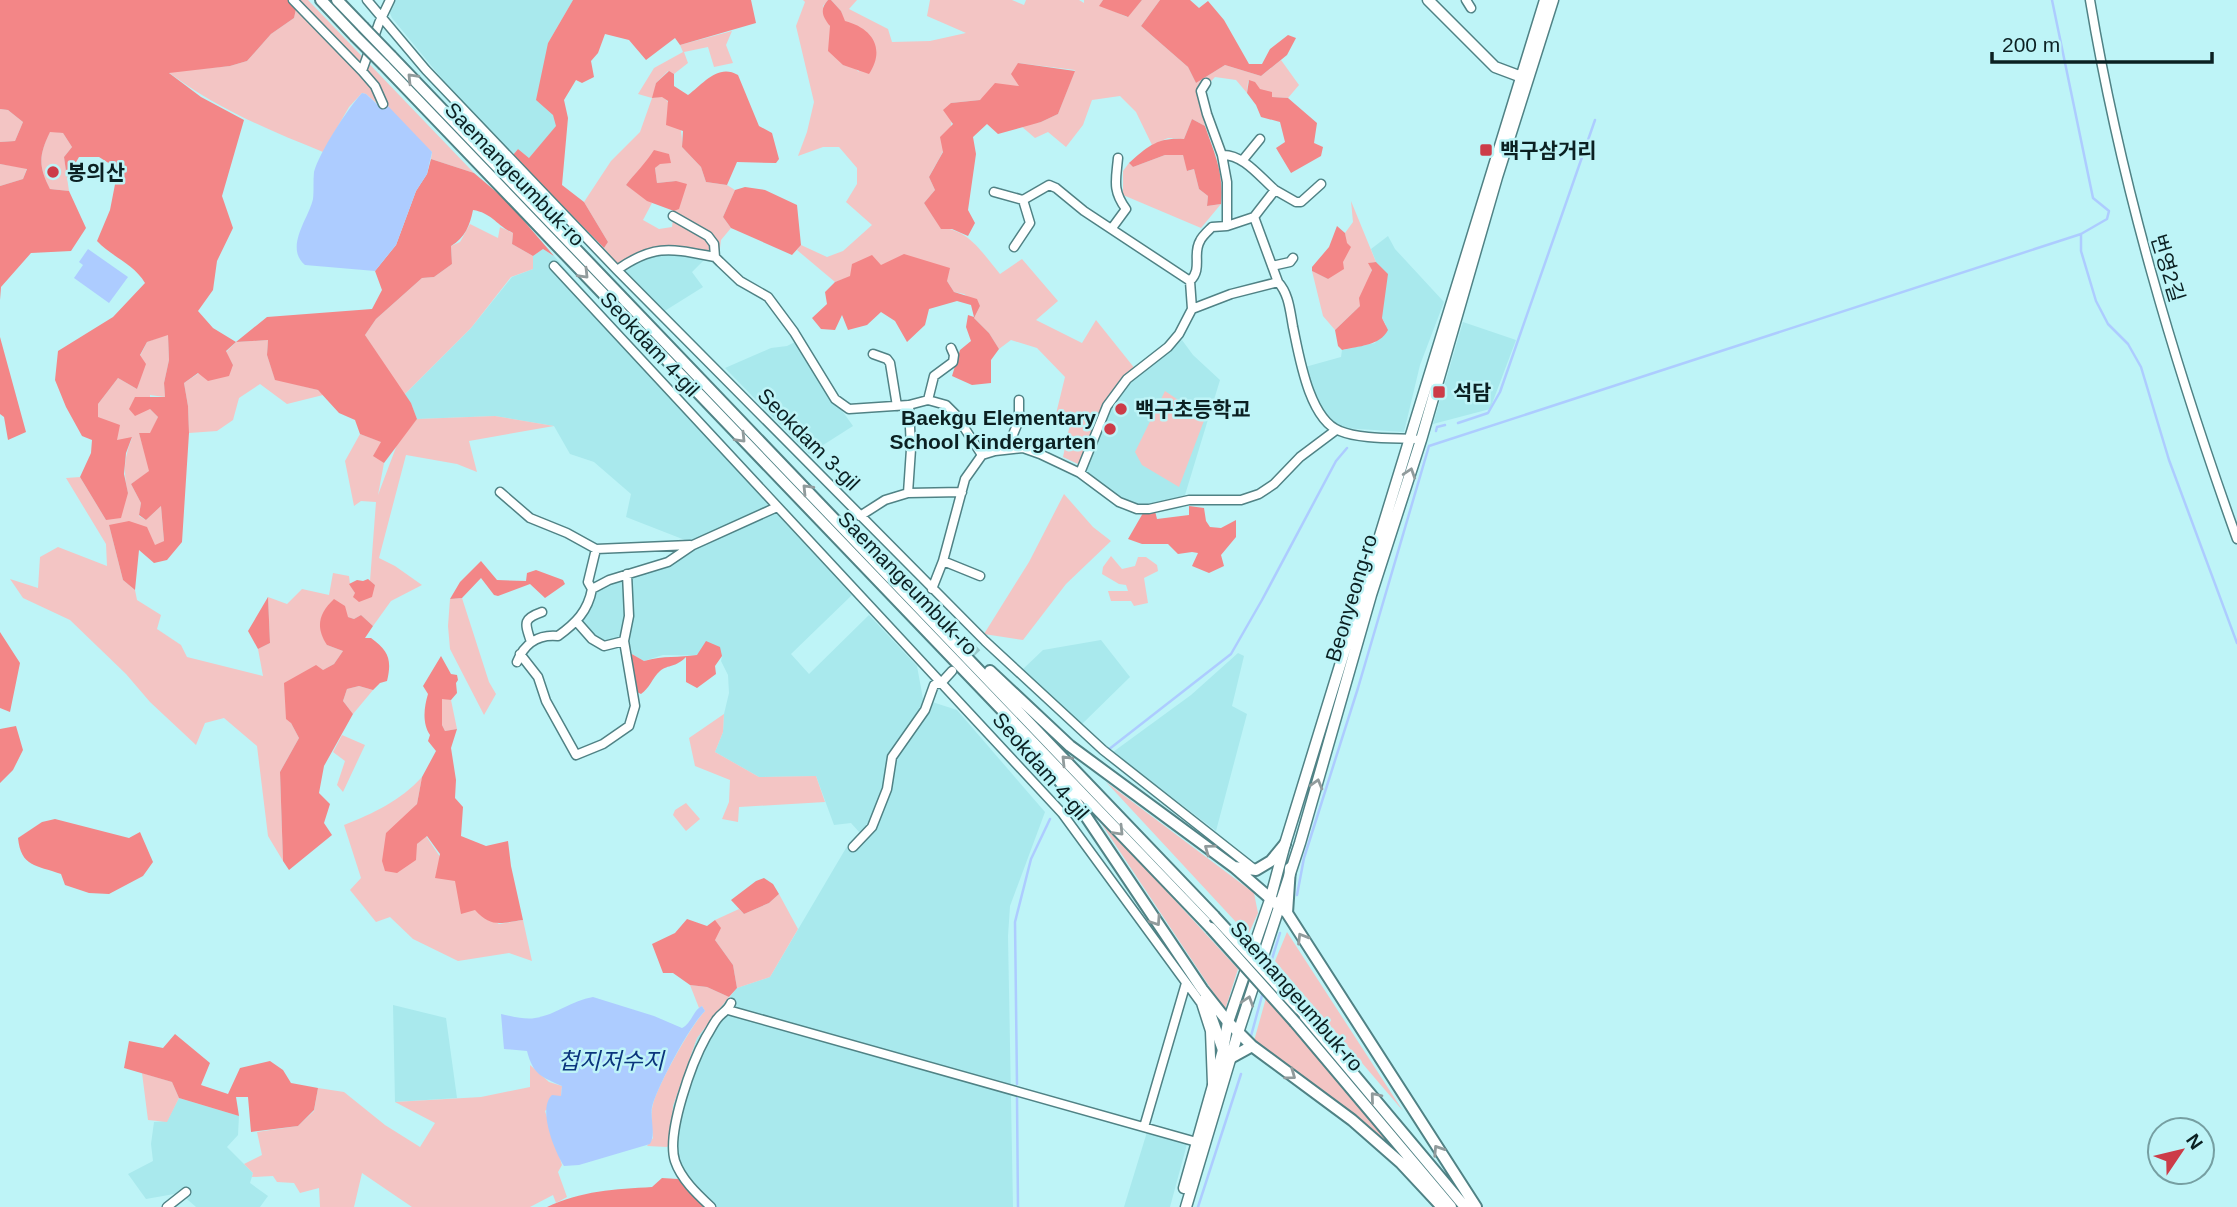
<svg xmlns="http://www.w3.org/2000/svg" width="2237" height="1207" font-family="Arial,'Noto Sans KR',sans-serif">
	<rect width="100%" height="100%" fill="#bef4f7"/>
	<path fill="#a9e9ed" d="M384,0H573L548,43L554,115L557,126L529,158L518,149L513,155L443,80L392,18Z
		M1388,236L1395,249L1444,302L1420,365L1404,432L1343,428L1328,417L1315,397L1305,367L1341,357L1342,350L1375,343L1386,325L1382,318V269L1376,262L1371,249Z
		M543,249L554,256L667,383L776,513L852,595L791,654L809,674L869,615L917,666L923,699L957,710L1045,812L1010,906L1008,936L1013,1207H716L687,1177L671,1142L673,1106L697,1038L737,988L770,977L846,848L860,833L851,823L834,825L816,776L759,777L715,752L723,732L724,714L729,693L728,675L721,661L722,656L663,655L644,661L630,653L621,639L605,643L591,641L575,620L588,597L593,583L667,558L755,520L690,542L626,517L631,494L594,462L570,454L554,426L495,416L417,419L411,403L404,395L471,328L512,277L533,269V256Z
		M661,252L704,260L692,272L703,287L663,312L623,270L628,264Z
		M1463,322L1516,340L1490,409L1433,424Z
		M1182,340L1193,355L1220,380L1185,495L1154,505L1137,504L1123,498L1085,471L1109,408L1130,378Z
		M797,341L808,363L853,426L809,454L725,368L771,348L787,346Z
		M1101,640L1130,677L1080,726L1022,670L1043,650Z
		M1238,653L1244,656L1232,706L1247,714L1216,831L1113,752L1191,695Z
		M393,1005L446,1018L457,1098L395,1102Z
		M179,1098L239,1116L238,1135L227,1147L253,1173L250,1183L268,1196L260,1207H196L180,1193L146,1199L128,1174L153,1161L151,1144L154,1122L167,1121Z
		M1147,1132L1187,1144L1170,1207H1124Z"/>
	<path fill="#f3c5c4" fill-rule="evenodd" d="M298,0H308L474,173L431,159L432,152L366,94L362,93L349,107L323,152C266,129 218,109 168,72L230,66L247,61L271,34L294,18Z
		M803,0H828L823,6L843,65L853,66L859,72L841,11L831,0H857L849,9L888,29L892,42L930,41L966,33L927,16L930,0H1012L1024,5L1026,0H1079L1084,3V0H1103L1100,5L1127,17L1142,0H1160L1141,26L1188,67L1196,83L1225,65L1261,76L1281,60L1299,85L1288,98L1271,97L1248,81L1247,93L1236,80L1215,77L1199,94L1205,126L1192,119L1184,139L1168,138L1152,145L1136,112L1120,96L1092,100L1083,125L1066,147L1048,132L1035,138L1021,126L1041,122L1058,114L1075,70L1018,63L1020,87L980,100L951,103C955,135 944,150 929,177L935,190L924,203L941,228C969,229 983,254 1000,274L1022,259L1058,301L1036,320L1082,343L1096,320L1136,370L1107,401L1080,465L1063,457L1070,424L1055,418L1065,377L1037,348L1011,340L999,349L989,333L974,318L980,306L964,294L954,292L947,281L881,266L835,282L797,250L801,245L827,257L843,251L872,225L846,202L857,184V168L839,147H823L798,156L807,132L814,102L796,26L805,2Z
		M732,31L726,45L733,63L714,67L708,47L684,52L688,63L674,74L668,71L656,83L653,98L662,96C677,109 683,129 682,147L701,167L706,182L727,185L735,190L723,217L731,228L721,240L719,256C710,252 701,250 692,248C660,242 645,250 617,264L604,248L608,242L584,202L611,161L640,132L652,98L638,94L654,68L683,52L680,45ZM669,154L655,168L657,183L676,181L679,208L674,211L672,227L659,229L643,220L652,203L626,185L637,172Z
		M0,109L8,110L23,122L15,141L0,142Z
		M50,131L63,133L72,147L64,157L69,191L50,189C38,166 39,155 50,131Z
		M1165,155H1183L1188,171L1194,169L1199,189L1208,196L1207,206L1221,204L1201,228L1123,195V171L1129,163L1133,167Z
		M0,164L27,168L23,179L0,186Z
		M1351,201L1376,262L1369,263L1372,269L1360,306L1335,330L1323,316L1312,271L1328,279C1341,264 1349,253 1345,233L1353,222Z
		M470,224L498,238L500,227L513,233L512,244L533,256V269L511,277L471,328L404,395L365,335L376,319L422,278L434,277L452,264L451,246L460,242Z
		M168,334L169,360L164,383L165,397L150,395V409L158,417L151,433H139L150,471L131,484L141,503L139,516L146,520L161,506L164,541L155,546L109,525L123,580L135,590L137,600L161,615L157,629L181,645L187,657L263,676L258,649L270,643L268,597L287,604L302,589L329,595L333,573L349,576L350,584L355,593L375,585L370,581L376,502L361,501L354,506L345,461L360,434L382,442L374,455L384,463L378,495L398,442L417,419L495,416L554,426L469,441L477,472L457,464L406,455L379,558L395,566L422,585L391,601L373,626L361,615L354,619L348,617L327,645L343,651L334,664L323,670L291,723L299,738L280,772L283,861L268,836L257,746L224,718L205,723L196,745L150,702L126,674L70,620L23,598L10,579L38,588L40,557L58,547L107,566L106,544L66,478L80,477L106,520L128,493C123,472 124,458 132,438L116,441L97,417L98,404L118,378L137,389L145,364L140,356L147,342Z
		M268,340L267,355L275,379L318,390L323,395L287,404L260,384L239,398L233,420L217,431L189,433L188,406L184,383L199,373L233,365L226,352L236,342Z
		M1165,391L1205,418L1179,487L1142,465L1135,452Z
		M1064,494L1093,527L1111,541L1066,584L1023,640L984,634L1029,562Z
		M1111,556L1122,569L1135,566L1138,557H1146L1157,565L1158,571L1144,578L1148,603L1134,606L1131,601H1111L1108,591H1128L1126,585L1119,584L1102,574L1103,567Z
		M462,598L489,682L496,694L484,715L450,649L448,626L450,599Z
		M359,686L373,690L353,714L343,701L347,689Z
		M442,698L451,700L457,729L445,731L442,725Z
		M724,714L723,732L715,752L759,777L816,776L825,802L739,807L738,822L722,819L729,802L730,780L695,766L689,738Z
		M342,735L365,745L343,792L337,785L345,761L333,752Z
		M422,777L417,804L408,814L417,844L426,836L476,910L499,924L523,920L532,961L509,953L458,961L413,939L390,917L376,922L350,890L361,878L344,825C374,813 400,801 422,777Z
		M1106,782L1254,893L1258,913L1248,935Z
		M686,803L700,819L686,831L673,815L675,810Z
		M1093,811L1238,969L1225,1010Z
		M779,894L798,929L770,977L737,988L733,965L715,940V920L739,909L744,914L769,903Z
		M1287,932L1403,1111L1275,961Z
		M690,985L707,987L729,997L697,1038L673,1106L671,1142L667,1147L647,1146L653,1138C652,1127 650,1115 653,1104C658,1085 691,1025 705,1011L702,1006L699,1008Z
		M1266,998L1391,1145L1254,1041Z
		M530,1065L549,1082L562,1086L561,1096L545,1111L562,1165L558,1172L567,1197L556,1203L553,1195L530,1207H412L362,1173L354,1207H320L319,1188L300,1193L294,1183L277,1182L273,1176L252,1177L253,1173L244,1164L262,1155L257,1132L298,1126L314,1111L318,1088L344,1092L385,1125L420,1147L435,1123L395,1102L481,1097L530,1087Z
		M142,1073L172,1082L179,1098L167,1122L148,1120Z"/>
	<path fill="#f38687" d="M0,0H298L294,18L271,34L247,61L230,66L169,73L201,97L244,120L222,196L233,228L217,261L213,290L198,311L213,328L236,342L267,317L372,309L382,290L375,271L396,245L416,191L427,174L431,159L474,173L507,201L554,256L543,249L533,256L512,244L513,233C496,225 492,213 473,210C470,225 465,238 451,246L452,264L434,277L422,278L376,319L365,335L411,403L417,419L384,463L373,456L381,442L360,434L355,420L339,413L318,390L275,380L267,355L268,340L236,342L226,351L233,365L229,376L208,381L198,373L184,383L188,406L189,433L182,542L167,560L154,563L139,550L135,590L123,580L109,525L129,521L147,527L155,545L164,541L161,506L146,520L139,515L141,503L131,484L149,471L139,433H150L158,417L150,409L135,416L129,409L135,397H165L164,383L169,360L168,335L147,342L140,355L146,364L137,389L118,378L98,404V417L120,425L117,440L132,437L126,453L124,474L128,493L121,518L106,520L80,477L91,453L92,440L82,436L66,407L55,380L58,351L113,317L145,283C134,264 112,257 97,241L110,210L118,169L99,157H79L67,178L64,157L72,147L63,133L50,132C39,155 38,166 50,189L69,191L86,228L71,251L31,253L1,287L0,300V186L23,179L27,169L0,164V142L15,141L23,122L8,110L0,109Z
		M573,0H751L756,23L680,45L675,38L646,60L629,40L605,34L598,53L591,61L594,77L582,83L576,80L564,100L568,118L562,185L584,202L608,242L604,248L513,155L518,149L529,158L556,126L553,115L536,100L548,43Z
		M828,0H831L841,11L845,21C872,28 886,48 869,74L843,65L828,51L830,26C823,17 819,10 828,0Z
		M1103,0H1142L1128,17L1099,6Z
		M1160,0H1190L1199,8L1208,1L1224,20L1249,64H1262L1270,49L1288,35L1296,38L1287,55L1261,76L1225,65L1196,83L1188,67L1141,26Z
		M1018,63L1075,71L1058,114L1041,122L998,134L987,124L973,137L976,154L968,210L975,223L968,236L952,229H941L924,203L935,190L929,177L943,152L940,137L953,124L943,110L951,103L980,100L995,83L1019,86L1011,74Z
		M669,71L674,74V86L688,95C703,84 718,63 738,75L759,126L772,133L779,159L776,163L737,162L727,185L706,182L701,167L682,147L683,131L666,125L668,101L662,97L652,98L656,83Z
		M1249,80L1255,82L1260,89L1272,92V97L1288,98L1317,123L1314,143L1323,147L1321,156L1291,173L1276,148L1285,142L1280,122L1261,117L1256,105L1247,93Z
		M1192,119L1205,126C1215,155 1224,173 1221,204L1207,206L1208,196L1199,189L1194,169L1187,171L1183,155H1165L1133,167L1129,163C1148,146 1158,137 1184,139Z
		M654,150L669,154L671,163L660,164L655,168L657,183L676,181L687,184L679,209L674,211L647,201L626,185C636,172 645,164 654,150Z
		M745,187L765,190L797,205L801,245L792,255L731,228L723,217L735,190Z
		M1337,226L1345,233L1347,243L1351,247L1343,262L1344,269L1328,279L1312,271V267L1329,247Z
		M904,254L950,268L947,281L954,292L977,299L980,306L974,318L989,333L999,349L991,360V383L972,385L952,376L960,350L971,341L966,327L968,315L974,317L971,305L957,301L929,309L925,325L907,342L895,321L881,312L867,325L848,330L842,315L835,330L821,329L812,318L827,304L825,292L835,282L850,276L852,264L872,255L881,265Z
		M1376,262L1388,274L1382,318L1388,330C1380,346 1358,346 1342,350L1338,346L1335,330L1360,306L1359,298L1372,270L1368,263Z
		M0,337L26,432L8,440L4,417L0,414Z
		M1189,506L1204,508L1206,521L1210,527L1221,528L1236,520V537L1221,555L1224,566L1209,573L1192,566L1198,553L1192,552L1178,554L1168,544H1142L1128,539L1143,513L1155,511L1157,519L1189,515Z
		M481,561L497,580L526,581L527,573L536,570L563,580L565,584L545,598L530,584L498,596L494,595L481,578L462,598L450,599L460,582Z
		M368,579L375,585L372,597L359,602L353,597L355,593L349,584L357,580L363,581Z
		M268,597L270,643L258,649L248,631Z
		M334,599L345,606L348,617L354,619L361,615L373,626L365,638H371C389,651 392,660 387,681L380,683L373,690L359,686L347,689L343,701L353,714L324,766L319,793L330,804L324,823L332,835L289,870L283,861L280,772L299,738L291,723L286,719L284,683L316,665L323,670L334,664L343,651L327,645C315,627 319,613 334,599Z
		M0,632L20,663L10,712L0,708Z
		M706,641L720,647L722,656L715,666L716,674L697,688L686,682V657C675,668 669,664 660,671C652,678 650,688 641,694L637,692L630,653L644,661C664,655 679,658 697,655Z
		M441,656L451,674L457,675L458,680L456,683L457,693L451,700L442,699V725L445,731L457,729L451,748L456,780L455,798L463,807L461,836L486,846L508,841L511,866L523,920C501,923 491,928 475,910L461,914L455,881L435,878L440,854L427,836L417,844L416,860L397,873L385,871L382,861L386,833L417,804L422,777L436,751L428,741L430,735C422,723 424,707 428,694L423,686Z
		M16,726L23,750L13,770L0,783V729Z
		M55,819L129,838L140,832L153,862L143,876L109,894L89,893L65,885L61,874C36,865 21,867 18,838L42,822Z
		M764,878L773,884L779,894L769,903L744,914L731,900L756,881Z
		M687,919L707,926L715,920L721,928L715,940L733,965L737,988L729,997L707,987L690,985L673,973H663L652,944L675,933Z
		M175,1034L210,1063L201,1085L228,1094L240,1068L270,1061L283,1070L291,1083L318,1088L314,1110L298,1126L251,1132L248,1097H236L239,1116L179,1098L172,1082L124,1068L129,1041L163,1048Z
		M662,1178L678,1179L705,1207H547C580,1191 616,1189 652,1187Z"/>
	<path fill="#adccff" d="M362,93L366,94L381,108L388,106L432,152L427,174L416,191L396,245L375,271L305,265C284,247 309,218 313,199C314,191 313,181 314,172C319,153 348,108 362,93Z
		M88,249L128,277L109,303L74,278L83,265L79,262Z
		M593,997L654,1016L682,1028C692,1023 693,1010 702,1006L705,1011C690,1025 657,1087 652,1107C650,1119 656,1134 650,1144L579,1165L564,1166C555,1152 537,1109 552,1095L561,1096L562,1086C542,1077 533,1075 527,1051L504,1049L501,1014C511,1016 525,1020 535,1018C556,1015 572,1000 593,997Z"/>
	<g fill="none" stroke-linecap="round" stroke-linejoin="round">
		<path stroke="#adccff" stroke-width="2.5" d="M2081,235V251L2096,301L2108,324L2128,344L2141,367L2169,460L2237,643
			M1458,423L1488,413L1500,392L1595,120
			M1436,431L1437,427L1445,425
			M1108,750L1231,654L1262,600L1336,461L1347,448
			M1297,895L1304,858L1358,688L1429,446L2081,234L2107,219L2109,211L2093,198L2052,0
			M1268,972L1280,933
			M1251,1036L1263,992
			M1017,1084L1015,922L1031,859L1050,819
			M1017,1098L1018,1207
			M1198,1207L1241,1074"/>
		<path stroke="#9acacc" stroke-width="8" stroke-dasharray="8 4" stroke-linecap="butt" d="M963,661L978,647"/>
		<g stroke="#508285" stroke-width="11">
			<path id="minor" d="M293,0L362,71L379,23L390,0
				M367,0L426,70L617,270L985,641L1103,750L1254,869
				M1466,0L1471,8
				M2090,0C2121,185 2174,363 2237,539
				M362,71L375,86L383,104
				M1206,83L1201,91L1207,114L1222,155
				M1242,161L1260,139
				M1321,184L1301,202H1296L1275,190L1254,217L1278,282C1289,294 1290,311 1293,327C1299,355 1309,420 1340,431C1359,439 1393,438 1414,439
				M994,192L1023,200L1049,185L1056,188L1084,211L1190,281C1203,269 1192,254 1200,241C1202,236 1208,231 1212,227L1227,226L1254,217
				M673,216L708,236L714,244L715,257L720,262L740,281L768,297L794,332L835,399L849,409L909,405L928,400L946,405L956,415L982,455
				M1227,226V182L1222,155C1243,154 1260,177 1275,190
				M1112,228L1126,209C1112,190 1116,180 1118,158
				M1014,247L1030,223L1023,200
				M554,266L1062,813L1201,1003L1210,1031L1212,1084
				M1272,266L1290,262L1293,258
				M617,270C655,243 672,249 715,257
				M1190,281L1192,309
				M873,354L887,359L890,363L897,406
				M928,400L934,376L953,362L954,355L951,348
				M1007,449L1019,420V400
				M1080,473L1107,406L1127,379L1168,347L1179,334L1192,309L1231,294L1278,282
				M500,492L530,518L567,533L596,549L588,582L592,589
				M908,493L911,449L909,405
				M860,516L885,500L908,493L962,492
				M596,549L690,545
				M943,561L980,576
				M932,589L943,561L965,479L982,455L995,451L1023,448L1040,454L1080,473L1119,502L1137,509H1149L1189,500H1241L1259,494L1274,484L1300,457L1336,430
				M577,622L592,639L604,646L624,641
				M531,642C525,623 522,619 542,612
				M520,654L538,677L546,701L576,755L603,744L629,726L635,706L624,641L629,616L627,574
				M517,662C524,644 538,634 558,636C576,623 588,611 592,589L609,580L668,562L693,545L777,507
				M853,847L872,827L887,789L892,757L925,710L934,685L942,682L952,671
				M728,1010L1200,1143
				M1144,1127L1186,983
				M167,1207L186,1192
				M711,1207C697,1194 681,1179 675,1161C666,1133 692,1062 706,1037C710,1031 713,1024 717,1019C722,1012 728,1011 731,1003"/>
		</g>
		<g stroke="#508285" stroke-width="13">
			<path id="major" d="M1428,0L1495,67L1527,79
				M1184,1188L1223,1050L1228,1022L1270,900L1285,844L1545,0
				M1186,1207L1238,1033L1300,843L1371,595L1421,440L1497,177L1553,0"/>
		</g>
		<g stroke="#508285" stroke-width="14">
			<path id="highway" d="M321,0L355,36
				M337,0L363,27
				M391,56L1214,916
				M384,65L1211,928
				M990,671L1070,746L1234,867L1256,870L1271,861L1285,844
				M1041,759L1073,797L1202,989L1228,1022L1252,1046L1352,1120L1401,1163L1442,1207
				M1234,867L1287,913
				M1290,868L1287,913L1476,1207
				M1205,999L1223,1050
				M1299,1009L1465,1207
				M1295,1022L1451,1207
				M1232,1057L1252,1046"/>
		</g>
		<use href="#minor" stroke="#fff" stroke-width="8"/>
		<use href="#major" stroke="#fff" stroke-width="10"/>
		<use href="#highway" stroke="#fff" stroke-width="10"/>
		<g stroke="#508285" stroke-width="14" stroke-linecap="butt">
			<path id="highway-bridge" d="M363,27L391,56
				M355,36L384,65
				M1214,916L1299,1009
				M1211,928L1295,1022"/>
		</g>
		<use href="#highway-bridge" stroke="#fff" stroke-width="10"/>
	</g>
	<defs><path id="oneway-chevron" d="M-2-3.5L2.5 0L-2 3.5" fill="none" stroke-width="1.6" stroke-linecap="round" stroke-linejoin="round" transform="scale(1.75)"/></defs>
	<g stroke="#919b9c">
		<use href="#oneway-chevron" transform="translate(412 78) rotate(-134)"/>
		<use href="#oneway-chevron" transform="translate(584 274) rotate(46)"/>
		<use href="#oneway-chevron" transform="translate(741 438) rotate(46)"/>
		<use href="#oneway-chevron" transform="translate(1410 473) rotate(-72)"/>
		<use href="#oneway-chevron" transform="translate(807 489) rotate(-134)"/>
		<use href="#oneway-chevron" transform="translate(1066 760) rotate(-134)"/>
		<use href="#oneway-chevron" transform="translate(1317 784) rotate(-74)"/>
		<use href="#oneway-chevron" transform="translate(1119 831) rotate(46)"/>
		<use href="#oneway-chevron" transform="translate(1209 849) rotate(-144)"/>
		<use href="#oneway-chevron" transform="translate(1156 921) rotate(56)"/>
		<use href="#oneway-chevron" transform="translate(1302 938) rotate(-121)"/>
		<use href="#oneway-chevron" transform="translate(1248 1001) rotate(-72)"/>
		<use href="#oneway-chevron" transform="translate(1291 1075) rotate(36)"/>
		<use href="#oneway-chevron" transform="translate(1375 1097) rotate(-130)"/>
		<use href="#oneway-chevron" transform="translate(1438 1150) rotate(-123)"/>
	</g>
	<g fill="#cc3c48" stroke="#bef4f7" stroke-width="2.5">
		<rect x="1479" y="143" width="14" height="14" rx="3.5"/>
		<circle cx="53" cy="172" r="7"/>
		<rect x="1432" y="385" width="14" height="14" rx="3.5"/>
		<circle cx="1121" cy="409" r="7"/>
		<circle cx="1110" cy="429" r="7"/>
	</g>
	<g text-anchor="middle" dominant-baseline="central" stroke-width="5" stroke-linejoin="round" paint-order="stroke">
		<g font-size="21" font-weight="bold" fill="#0b2022" stroke="#bef4f7" text-anchor="start">
			<text x="1500" y="150">백구삼거리</text>
			<text x="67" y="172">봉의산</text>
			<text x="1453" y="392">석담</text>
			<text x="1135" y="409">백구초등학교</text>
			<text x="1096" y="417" text-anchor="end">Baekgu Elementary<tspan x="1096" dy="24">School Kindergarten</tspan></text>
		</g>
		<g font-size="21" fill="#0b2022" stroke="#bef4f7">
			<text transform="translate(515 174) rotate(46)">Saemangeumbuk-ro</text>
			<text transform="translate(2168 268) rotate(73)">번영2길</text>
			<text transform="translate(650 344) rotate(47)">Seokdam 4-gil</text>
			<text transform="translate(809 439) rotate(45)">Seokdam 3-gil</text>
			<text transform="translate(908 583) rotate(46)">Saemangeumbuk-ro</text>
			<text transform="translate(1351 598) rotate(-73)">Beonyeong-ro</text>
			<text transform="translate(1041 766) rotate(49)">Seokdam 4-gil</text>
			<text transform="translate(1297 996) rotate(49)">Saemangeumbuk-ro</text>
		</g>
		<g font-size="23" font-style="italic" fill="#0b357d" stroke="#bef4f7">
			<text x="611" y="1061">첩지저수지</text>
		</g>
	</g>
	<g transform="translate(2181 1151) rotate(55)"><circle r="33" fill="#bef4f7" stroke="#769fa2" stroke-width="2"/>
	<path d="M0-5L12 26L0 18L-12 26Z" fill="#cc3c48"/>
	<text y="-10" font-size="19" font-weight="bold" text-anchor="middle" fill="#0b2022">N</text>
	</g>
	<path d="M1992 52v10h220v-10" fill="none" stroke="#0b2022" stroke-width="3.5"/>
	<text x="2002" y="52" font-size="21" fill="#0b2022" stroke="#bef4f7" stroke-width="5" paint-order="stroke">200 m</text>
</svg>
